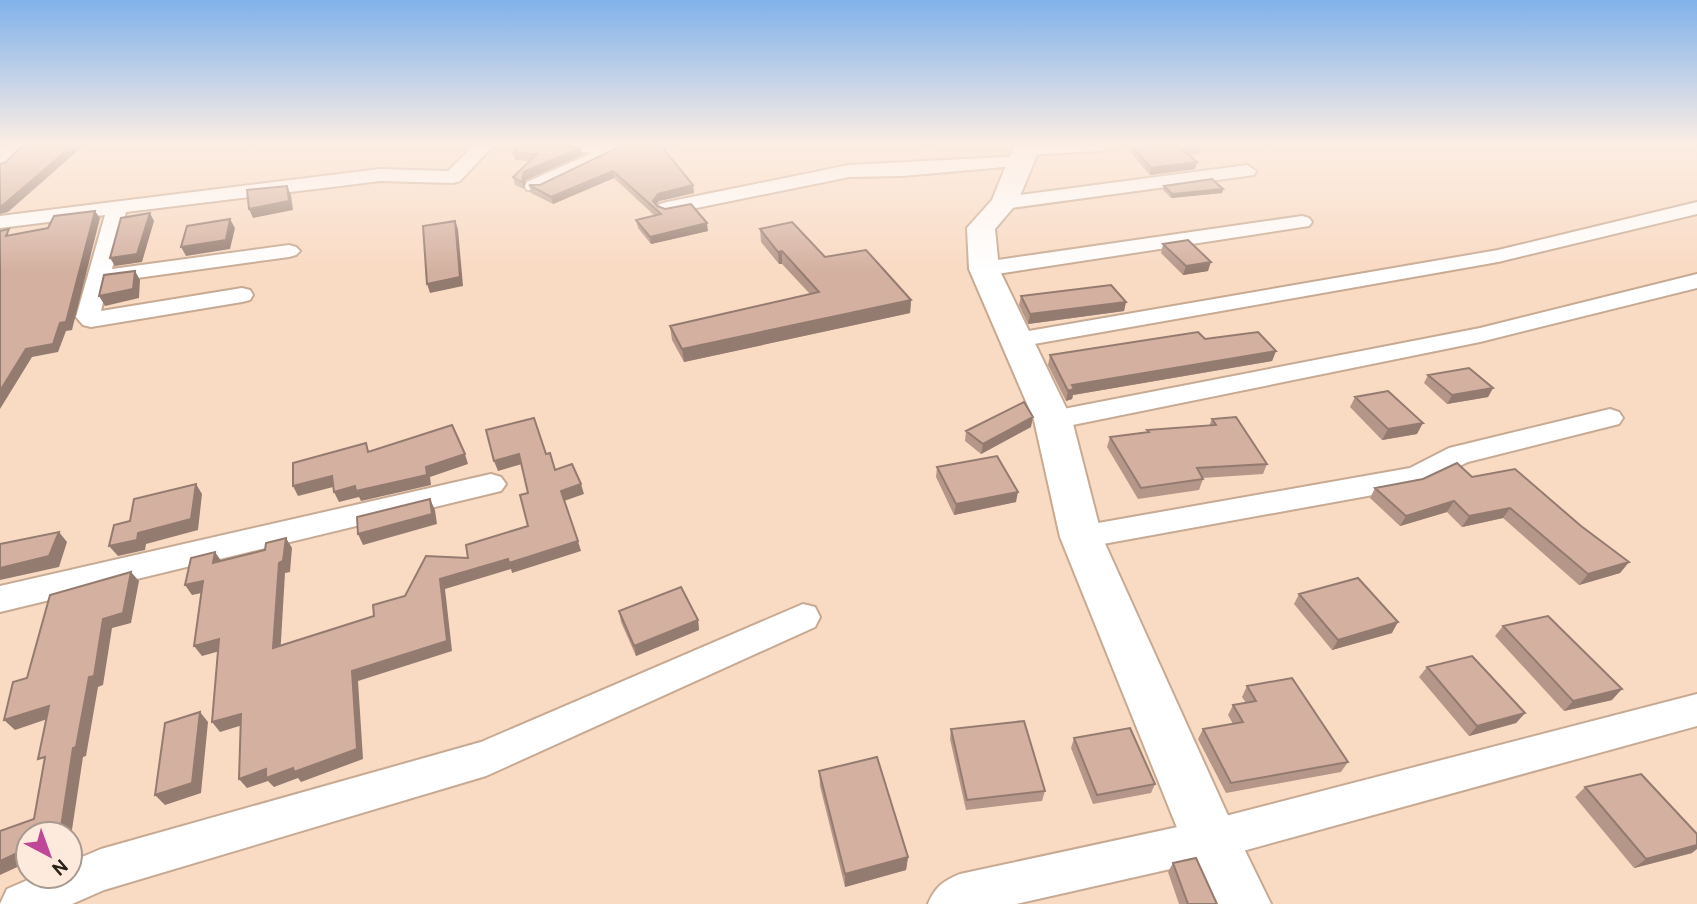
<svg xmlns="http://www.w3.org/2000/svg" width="1697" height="904" font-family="Overpass,sans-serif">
	<rect width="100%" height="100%" fill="#f9dac3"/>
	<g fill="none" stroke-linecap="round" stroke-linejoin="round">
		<g stroke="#c7aa93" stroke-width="4">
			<path id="street" d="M473,146H493L460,181L453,183L380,181L126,212L112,269L289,245L296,247L300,251L296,255L289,257L108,282L101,311L242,288L250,290L253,295L250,300L242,302L91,327L83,325L76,317L105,215L0,228V216L380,169L448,171Z
				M559,146H631L541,190H527L525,186L527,182L592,153L568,151Z
				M1021,146H1109L1100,151L1027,155L1021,154L1018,150Z
				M1022,156L1031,161L1028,165L902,176L849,177L667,214L660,212L657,208L660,204L667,202L849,165Z
				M1247,165L1256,171L1254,175L1004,209L994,203L1004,197Z
				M1697,202V214L1498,262L1017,347L1008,345L1005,340L1008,335L1017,333L1498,250Z
				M1302,216L1309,218L1312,222L1309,226L984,276L976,274L973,269L976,264L984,262Z
				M1697,274V288L1480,342L1053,429L1043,426L1040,420L1043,414L1053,411L1480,328Z
				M1610,409L1619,412L1623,418L1619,424L1468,462L1417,487L1081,548L1070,545L1066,537L1070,529L1081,526L1410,468L1449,448Z
				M491,474L501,477L506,484L501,491L0,612V586Z
				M803,604L815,607L820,617L815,627L486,776L104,890L72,904H0L7,889L37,876H70V862L101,849L481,742Z
				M1697,694V726L1210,860L1016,904H928C935,887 943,881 960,874L1210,820Z"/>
		</g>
		<g stroke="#c7aa93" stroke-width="4">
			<path id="secondary" d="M4,146H31L9,167L0,170V149Z
				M1014,146H1038L1039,150L1017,203L995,229L999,269L1072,420L1102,537L1230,820L1271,904H1210L1182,840L1060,537L1034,420L969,269L967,228L992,200Z"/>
		</g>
		<use href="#street" fill="#fff" fill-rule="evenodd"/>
		<use href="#secondary" fill="#fff" fill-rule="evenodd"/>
	</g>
	<path fill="#b5978a" d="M1125,146H1199L1200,148L1199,154L1189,155L1195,169L1150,175Z
		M580,148L582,155L526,180L524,189L515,185L513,177L530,161L515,160L513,153Z
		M663,150L693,185L694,193L659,201L656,205L708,231L651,244L638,228L636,220L655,216L614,178L553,204L531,193L529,185H540Z
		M1164,186L1223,189L1222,193L1171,198L1163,190Z
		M760,229L825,257L911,300L910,313L684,362L672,340L670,326L810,294L782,264H779L761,242Z
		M1163,244L1208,271L1183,275L1161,253Z
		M1021,296L1126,302L1124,311L1028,324L1019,305Z
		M1205,339L1276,351L1272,361L1073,395L1072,399L1066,401L1048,365L1050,355Z
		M1428,375L1493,388L1488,397L1447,404L1424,383Z
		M1355,397L1417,434L1382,440L1350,407Z
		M1212,419L1267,464L1263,474L1202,478L1203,479L1199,490L1138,499L1107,447L1110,437L1147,432V430L1209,426Z
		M1031,427L981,454L965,441L966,431Z
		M937,467L1016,502L954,515L936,477Z
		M1472,477L1581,526L1629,562L1620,573L1579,585L1503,518L1462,527L1447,512L1400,526L1370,498L1375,488Z
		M1299,594L1392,633L1332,650L1294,604Z
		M619,611L698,620L699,630L636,656L621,622Z
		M1503,626L1612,700L1564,711L1495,636Z
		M1427,667L1525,713L1516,723L1469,736L1419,677Z
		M1247,686L1348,762L1341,772L1226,793L1198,739L1203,729L1233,724L1228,715L1233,705L1246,703L1242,697Z
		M951,729L1045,791L1042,801L966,810L950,739Z
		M1074,738L1155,784L1151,793L1093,804L1071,748Z
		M819,771L908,857L906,870L845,887L820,786Z
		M1585,787L1692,853L1634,868L1575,797Z
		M1173,863L1217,904H1179L1168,872Z"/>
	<path fill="#947b70" d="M72,146H83L8,212L0,214V206Z
		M659,146H675L660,151Z
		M925,146H939L925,149Z
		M580,148L582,155L526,180L524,189L522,182L524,172Z
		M1197,162L1195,169L1150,175L1151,168Z
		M613,171L614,178L553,204L551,197Z
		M693,185L694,193L659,201L654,208L653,201L658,194Z
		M287,186L291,195L293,210L253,218L249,209Z
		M1223,189L1222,193L1171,198L1172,194Z
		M95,211L100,218L72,330L66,331L58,352L32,357L0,409V391L26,349Z
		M150,213L154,221L142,262L115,266L110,258Z
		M230,219L235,228L230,249L186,256L181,247Z
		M455,221L458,229L463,286L430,293L427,284Z
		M707,223L708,231L651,244L650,237Z
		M782,251V264H779L778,252Z
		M1211,262L1208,271L1183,275L1186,266Z
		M135,271L140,280L139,298L105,306L99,296Z
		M911,300L910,313L684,362L682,349Z
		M1126,302L1124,311L1028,324L1030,314Z
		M1276,351L1272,361L1073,395L1072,399L1066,401L1068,391L1072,385Z
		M1493,388L1488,397L1447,404L1452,395Z
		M1033,417L1031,427L981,454L983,444Z
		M1423,423L1417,434L1382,440L1388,429Z
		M465,454L468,464L430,477L431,485L361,501L359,497L339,502L334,492L426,467Z
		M519,454L522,464L498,471L494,461Z
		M332,476L337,486L298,496L293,486Z
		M196,484L202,494L198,530L146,544L145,550L118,556L109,546L138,533Z
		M581,484L584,494L564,501L561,491Z
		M1018,492L1016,502L954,515L956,504Z
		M430,499L435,510L437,524L363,545L358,534Z
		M1454,501L1447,512L1400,526L1406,516Z
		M1510,508L1503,518L1462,527L1469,516Z
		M59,532L67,542L59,567L0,580V568Z
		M286,538L292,548L290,572L285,573L280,658L273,648L279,563Z
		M578,541L581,551L512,573L511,569L445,589L452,651L358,681L363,759L301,782L298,778L274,787L268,781L247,788L239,779L352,671L440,579L508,559Z
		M215,552L222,562L213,563Z
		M1629,562L1620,573L1579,585L1588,574Z
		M131,572L139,581L131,623L112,628L103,685L98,687L86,756L83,757L70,843V834H60L73,748L89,677L103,619Z
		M203,581L211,591L192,595L185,585Z
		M698,620L699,630L636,656L634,646Z
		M1398,622L1392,633L1332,650L1338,640Z
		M219,639L227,649L202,656L194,646Z
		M1622,689L1612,700L1564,711L1573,701Z
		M49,706L59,715L15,730L4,720Z
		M200,712L208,722L201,793L165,805L155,795Z
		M1525,713L1516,723L1469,736L1477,726Z
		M241,714L249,723L220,732L212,722Z
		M1697,845V849L1692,853L1634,868L1646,859Z
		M28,848V862L0,875V861Z
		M908,857L906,870L845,887V874Z"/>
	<path fill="#d3b0a0" stroke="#947b70" stroke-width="2" d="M22,146H72L3,205L0,206V164L6,162Z
		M518,146H567L580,148L524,172L522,182L513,177L537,154L513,153Z
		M621,146H661L693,185L658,194L653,201L657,206L665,209L691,204L707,223L650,237L636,220L661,214L613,171L551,197L529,185H540Z
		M1132,146H1199L1200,148L1182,149L1197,162L1151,168Z
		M1212,179L1223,189L1172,194L1164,186Z
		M287,186L289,201L249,209L247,190Z
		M95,211L66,322L60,323L53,344L26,349L0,391V231L9,229L6,236L48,228L54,216Z
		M150,213L137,254L110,258L121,218Z
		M230,219L226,240L181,247L187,226Z
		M455,221L460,277L427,284L423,226Z
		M792,222L825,257L866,250L911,300L682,349L670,326L819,292L782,251L778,252L760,229Z
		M1188,240L1211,262L1186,266L1163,244Z
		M135,271L133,289L99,296L104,275Z
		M1111,285L1126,302L1030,314L1021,296Z
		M1198,332L1205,339L1258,332L1276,351L1072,385L1074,389L1068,391L1050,355Z
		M1469,368L1493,388L1452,395L1428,375Z
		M1388,391L1423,423L1388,429L1355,397Z
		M1024,402L1033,417L983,444L966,431Z
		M1236,417L1267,464L1197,468L1203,479L1141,488L1110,437L1149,432L1147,430L1216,425L1212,419Z
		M534,418L546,454L550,453L555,470L572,464L581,484L561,491L578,541L509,563L508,559L440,579L447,641L352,671L357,749L294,772L293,768L266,778V769L239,779L241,714L212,722L219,639L194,646L203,581L185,585L191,558L215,552L213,563L265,550L266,543L286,538L283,561L279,563L273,648L374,616L373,605L405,596L426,556L468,558L466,545L528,526L520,495L528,493L519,454L494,461L486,430Z
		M452,425L465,454L426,467L427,475L356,491L355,486L334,492L332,476L293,486V463L366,443L368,452Z
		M997,456L1018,492L956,504L937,467Z
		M1457,463L1472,477L1515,469L1581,526L1629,562L1588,574L1510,508L1469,516L1454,501L1406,516L1375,488L1423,479Z
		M196,484L191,519L138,533L137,540L109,546L114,525L130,521L134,499Z
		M430,499L432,514L358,534L357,517Z
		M59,532L49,556L0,568V544Z
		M131,572L123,613L103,619L94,676L89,677L76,747L73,748L60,834H28V848L0,861V831L34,819L45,757L38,759L49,706L4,720L13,682L27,678L50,595Z
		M1358,578L1398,622L1338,640L1299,594Z
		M681,587L698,620L634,646L619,611Z
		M1548,616L1622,689L1573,701L1503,626Z
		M1472,656L1525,713L1477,726L1427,667Z
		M1292,678L1348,762L1231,783L1203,729L1243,722L1233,705L1256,701L1247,686Z
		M200,712L192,783L155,795L165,723Z
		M1024,721L1045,791L967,800L951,729Z
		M1130,728L1155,784L1097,795L1074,738Z
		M877,757L908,857L845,874L819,771Z
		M1641,774L1697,834V845L1646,859L1585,787Z
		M1196,858L1217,904H1188L1173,863Z"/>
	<linearGradient id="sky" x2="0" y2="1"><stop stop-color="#81b2ea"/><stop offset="0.53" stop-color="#fceee4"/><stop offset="1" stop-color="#fceee4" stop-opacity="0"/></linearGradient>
	<rect width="1697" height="273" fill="url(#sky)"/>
	<g transform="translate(49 855) rotate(139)"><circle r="33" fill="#fdeadc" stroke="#a9998e" stroke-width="2"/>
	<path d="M0-5L12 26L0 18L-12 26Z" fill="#c04698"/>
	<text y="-10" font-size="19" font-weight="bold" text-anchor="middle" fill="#2b2018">N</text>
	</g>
</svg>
